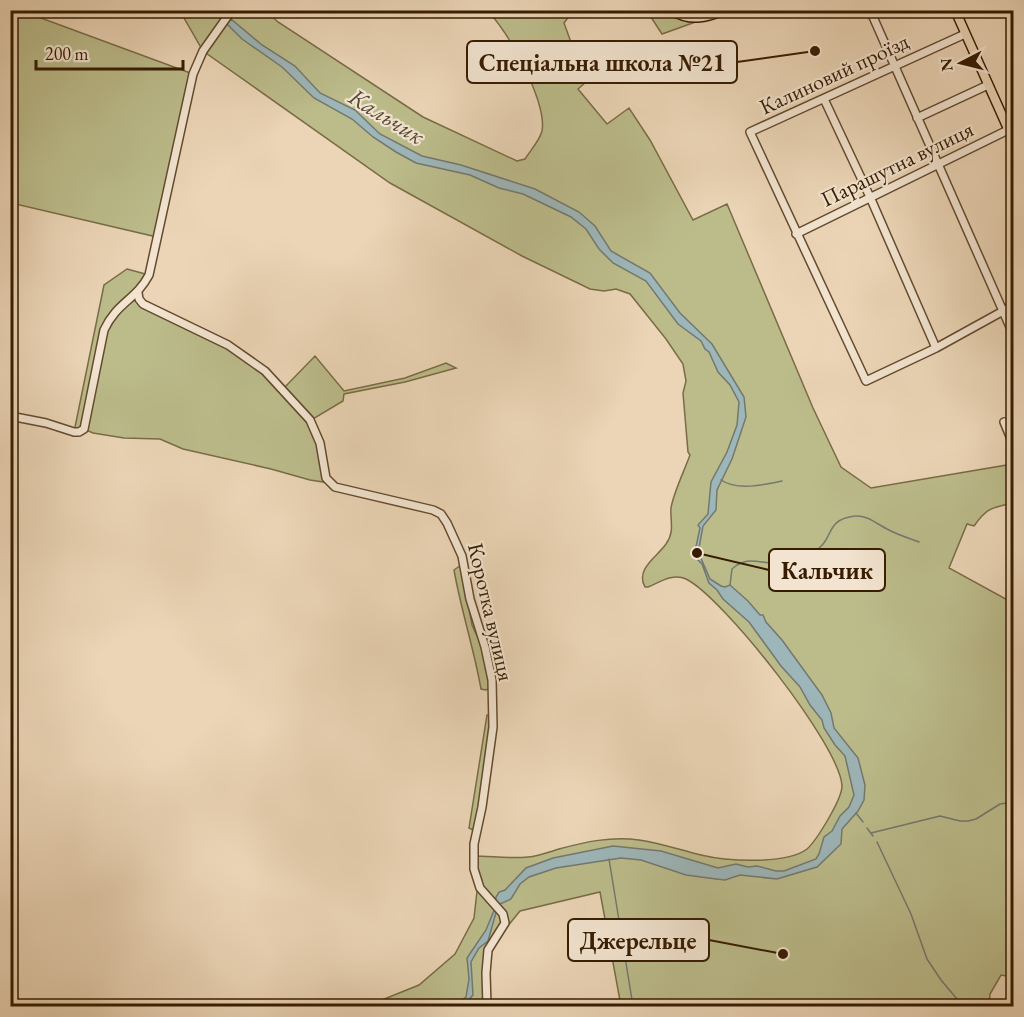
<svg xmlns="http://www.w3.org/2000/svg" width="1024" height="1017" font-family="'EB Garamond',serif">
	<rect width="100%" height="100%" fill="#ebd5b6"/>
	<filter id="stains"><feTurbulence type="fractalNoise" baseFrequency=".00333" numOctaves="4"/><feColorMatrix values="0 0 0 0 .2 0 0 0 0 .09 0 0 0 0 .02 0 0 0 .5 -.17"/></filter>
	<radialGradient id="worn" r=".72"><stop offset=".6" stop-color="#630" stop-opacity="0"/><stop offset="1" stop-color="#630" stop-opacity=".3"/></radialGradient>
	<path fill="#bcbc8b" stroke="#7a6c46" stroke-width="1.5" d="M11,11H22L193,74L157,237L11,203Z
		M180,11H266L278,22L423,117L517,161L525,159C530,151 540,140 542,131C547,103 508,29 487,11H573L564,23L572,45L600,70L578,89L607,124L629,108L650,140L693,220L727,204L813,408L841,467L871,488L1013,464V503C992,508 987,507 974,526L967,524L949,568L1013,603V977L1001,975L990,994L989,1006H621L600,892L520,911L498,938L492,949L489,962L487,996L477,1006H367L419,985L455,954L474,918L478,882L473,856C491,856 510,859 528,857C538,856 549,852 559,849C585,842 611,836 639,840C660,843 680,850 701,855C726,861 786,865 807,849C817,840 842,799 842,786C841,747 723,597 686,579C673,573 660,582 648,587H645C635,569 657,557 666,544C675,532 670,521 671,508C673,494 685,469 690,455L688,452L683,393L686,381L683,364L666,339L630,294L616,289L604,291L590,289L522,256L390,183L203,51Z
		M647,11H726L662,34Z
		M127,269L149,275L138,293L139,299L228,345L283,389L315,356L344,391L405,378L446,363L456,368L405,382L344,394L343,401L311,420L330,483L310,480L271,469L183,449L160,439L124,438L93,433L84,429L74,432L104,285Z
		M461,565L472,625L484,651L490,688L486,690L481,689C474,649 461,610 454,570Z
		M487,715L493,716L477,832L469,828Z"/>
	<path fill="#9db6b9" stroke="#74786f" stroke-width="1.5" d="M231,19L262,45L295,66L320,93L355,110L380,134L422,156L461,165L535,189L579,212L595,226L611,251L650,273L680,313L712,344L744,397L746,417L732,459L717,490L716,510L703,526L699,548L700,556L710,579L721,586L725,587L730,585L748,601L760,615H763L766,622L782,640L822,695L831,713L834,728L858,758L865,785L864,800L858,811L842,829L841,844L817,867L777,879L740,875L725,880L716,879L686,875L641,860L621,858L556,868L529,877L520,884L511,899L498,905L495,903L496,897L499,892L505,890L526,868L553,858L613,846L661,851L718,868L736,864L748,867L757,866L776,871H784L816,859L819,854L824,837L832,831L840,816L849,807L854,795L845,756L835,745L824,728L822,720L810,705L800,687L781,666L749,622L723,599L717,590L709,583L702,564L694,556L700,528L698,525L708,514L711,482L727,452L737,425L739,402L730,385L718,372L709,352L705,349L701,341L678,324L646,281L613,263L599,249L586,229L571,217L523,194L499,188L470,175L416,163L396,152L373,137L352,119L314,98L282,67L242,39L227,24Z
		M495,908L497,909L488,941L479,948L471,962L473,995L463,1006H453L466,997L469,979L467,958L486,930Z"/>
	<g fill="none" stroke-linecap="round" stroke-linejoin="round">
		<path stroke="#74786f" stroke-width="1.5" d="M721,480C737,491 764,485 782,481
			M730,585L732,569C748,554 761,565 780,563C793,561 808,556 819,548C833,538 826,519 855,516C868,515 878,525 889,530C898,535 909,538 919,542
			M856,813L863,822
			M867,828L873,836
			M871,833L940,816L960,821H968L976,819L1000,804L1014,802
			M877,842L911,914L927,959L941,980L957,999
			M609,859L633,1006"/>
		<g stroke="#644a2e" stroke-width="10">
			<path id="minor" d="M870,10L1014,336
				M871,15L880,10
				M965,34L750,132L866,381L936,348L1014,305
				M824,99L870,197L936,348
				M917,118L988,85
				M796,234L1008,130
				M138,293L139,299L143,304L228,345L265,371L310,420L320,443L326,478L335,487L433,510L441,514L447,523L462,556L470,599L485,647L492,680L493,727L482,807L474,844V869L480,888L503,914L505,923L488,950L486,973L487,1006
				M10,416L46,423L74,432H79L84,429L104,330C117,302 136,300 149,275L193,74L203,51L232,10
				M1004,422L1014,446"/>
		</g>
		<g stroke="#371c01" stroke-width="11">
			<path id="major" d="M671,10C690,22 706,18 726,10
				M955,10L1014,142"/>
		</g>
		<use href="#minor" stroke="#f2e4d0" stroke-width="7"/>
		<use href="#major" stroke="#ebd5b6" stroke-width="8"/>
	</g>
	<g text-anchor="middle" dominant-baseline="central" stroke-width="4.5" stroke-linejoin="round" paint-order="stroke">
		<g font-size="22" fill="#371c01" stroke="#f2e4d0">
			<text transform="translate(834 74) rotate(-25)">Калиновий проїзд</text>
			<text transform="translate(897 164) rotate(-26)">Парашутна вулиця</text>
			<text transform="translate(491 612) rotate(77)">Коротка вулиця</text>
		</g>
		<g font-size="24" font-style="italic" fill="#564a38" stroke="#f2e4d0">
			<text transform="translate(387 116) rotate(32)">Кальчик</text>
		</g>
	</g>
	<path fill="none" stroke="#371c01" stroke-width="2" d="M815 51L737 62M697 553L769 570M783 954L709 940"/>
	<g fill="#371c01" stroke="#f2e4d0" stroke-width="2">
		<circle cx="815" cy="51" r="6"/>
		<circle cx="697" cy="553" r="6"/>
		<circle cx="783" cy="954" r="6"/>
	</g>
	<g fill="#f2e4d0" stroke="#371c01" stroke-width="2">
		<rect x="467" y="41" width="270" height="42" rx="6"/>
		<rect x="769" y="549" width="116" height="42" rx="6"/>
		<rect x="568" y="919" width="141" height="42" rx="6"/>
	</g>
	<g font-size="24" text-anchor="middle" font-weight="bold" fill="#371c01">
		<text x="602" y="71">Спеціальна школа №21</text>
		<text x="827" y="579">Кальчик</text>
		<text x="638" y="949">Джерельце</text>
	</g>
	<rect width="1024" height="1017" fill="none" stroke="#ebd5b6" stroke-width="36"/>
	<rect x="12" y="12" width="1000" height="993" fill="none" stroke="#371c01" stroke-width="3"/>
	<rect x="18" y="18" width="988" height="981" fill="none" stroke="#371c01" stroke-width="1.5"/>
	<g transform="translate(961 63) rotate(263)" stroke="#f2e4d0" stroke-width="4.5" paint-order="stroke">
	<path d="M0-4.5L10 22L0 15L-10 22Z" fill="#371c01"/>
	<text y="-9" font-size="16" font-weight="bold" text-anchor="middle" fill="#371c01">N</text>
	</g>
	<path d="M36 60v9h147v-9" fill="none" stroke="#371c01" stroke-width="3"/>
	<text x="45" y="60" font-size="18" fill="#371c01" stroke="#f2e4d0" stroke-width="4.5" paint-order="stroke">200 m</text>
	<rect width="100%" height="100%" filter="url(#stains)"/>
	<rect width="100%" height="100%" fill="url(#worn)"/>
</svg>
